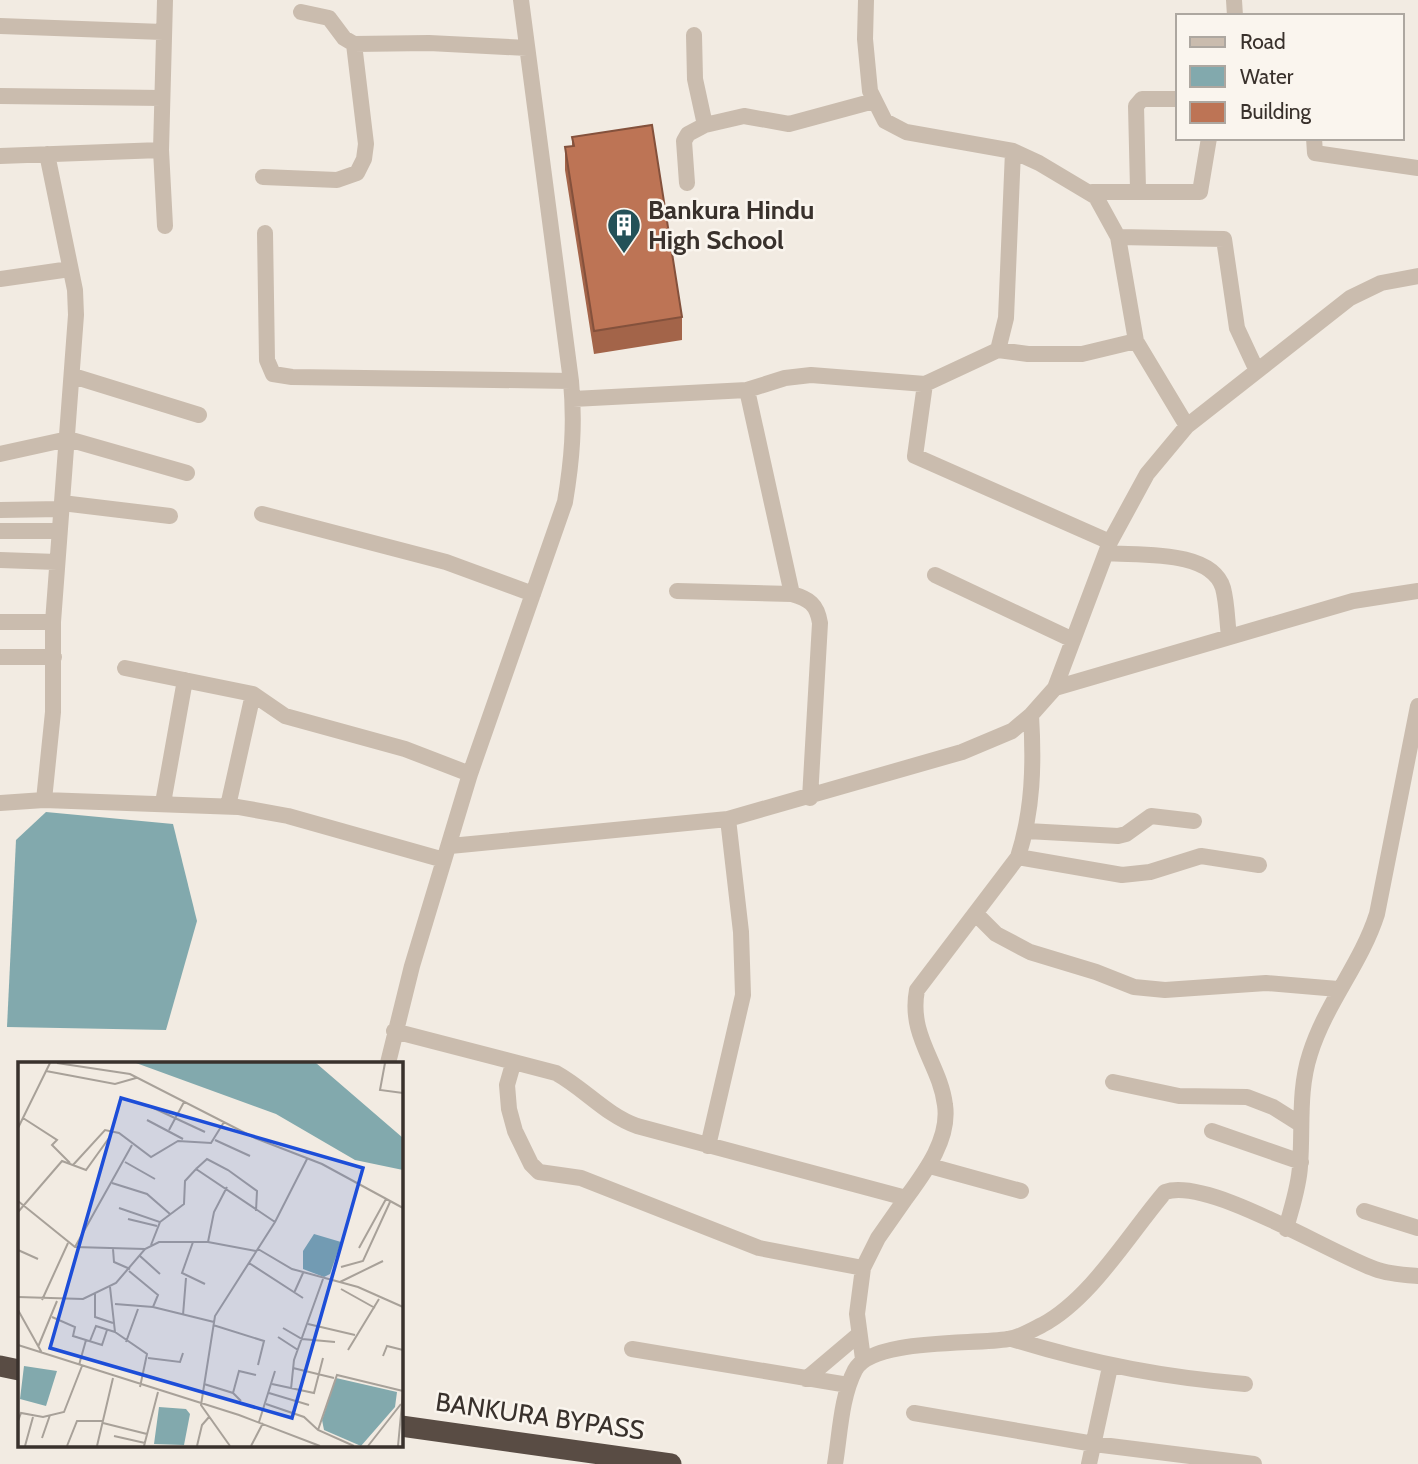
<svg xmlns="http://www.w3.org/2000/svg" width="1418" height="1464" font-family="Cabin,sans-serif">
	<rect width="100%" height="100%" fill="#f2ebe2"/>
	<path fill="#82a9ad" d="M46,812L173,824L197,921L166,1030L7,1027L16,840Z"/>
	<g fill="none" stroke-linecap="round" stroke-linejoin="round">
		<path stroke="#cabcae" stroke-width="16" d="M165,0L161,150L165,226
			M866,0L865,39L870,91L885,121L906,132L1013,151L1039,163L1096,197L1118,237L1136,341L1187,426
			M1234,0L1235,16
			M301,12L329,18L344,38L354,44L429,43L527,48
			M0,26L163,32
			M694,35L695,79L705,125
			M0,96L162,98
			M1314,138L1315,153L1418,168
			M0,156L161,150
			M263,177L337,180L357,173L364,159L366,144L354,44
			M687,183L684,141L688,134L705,125L744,116L789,124L874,101
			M1138,189L1136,106L1142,99H1178
			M1092,192H1200L1209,138
			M265,233L267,360L273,374L292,377L571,381
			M1118,237L1224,239L1237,328L1257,371
			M0,279L70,269
			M998,350L1006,318L1013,151
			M73,376L199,415
			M925,384L915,456L1110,542
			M747,390L792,594
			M573,399L747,390L785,378L811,375L925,384L998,350L1028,354H1082L1136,341
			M0,454L68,439L187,473
			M62,503L170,516
			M0,510L61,509
			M262,514L446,562L533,594
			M0,531H59
			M1106,553C1138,556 1211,549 1223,588C1227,603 1227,621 1229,636
			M0,560L57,562
			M935,575L1073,640
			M677,591L792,594C809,599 817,604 820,623L810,798
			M0,622H53
			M0,657H54
			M125,668L253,694L285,716L405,749L470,774
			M1055,688L1353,601L1418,591
			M1031,715C1034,764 1033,810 1018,857L1122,875L1150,872L1201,856L1259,865
			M44,800L53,712V622L76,315L75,290L47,154
			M0,803L44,800L238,807L288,816L444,860
			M163,803L185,680
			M228,806L253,694
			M1027,831L1118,836L1126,834L1151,816L1194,821
			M450,846L728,819L962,752L1012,731L1031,715L1055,688L1110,542L1147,474L1187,426L1350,298L1381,283L1418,276
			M976,914L996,934L1030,952L1096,972L1134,987L1165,990L1266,983L1338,989
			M394,1031L556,1073C585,1089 606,1115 637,1126L906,1198C925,1172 950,1139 945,1105C940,1064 908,1036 917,990L1018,857
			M388,1063L412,966L470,774L565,502C572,460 575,424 571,381L521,0
			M513,1064L507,1085L509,1109L515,1131L531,1164L539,1172L581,1178L759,1248L863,1268L878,1238L906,1198
			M1113,1082L1179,1096L1247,1097L1273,1107L1300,1124
			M1212,1131L1301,1162
			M708,1146L743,995L741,932L728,819
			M930,1166L1021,1191
			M1364,1211L1418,1228
			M1286,1229C1291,1209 1299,1187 1300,1166C1303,1128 1298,1091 1310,1054C1326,1003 1361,964 1377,914L1418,706
			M863,1268L857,1314L863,1359
			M1012,1339C1089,1363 1164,1378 1245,1384
			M632,1349L848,1385
			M806,1379L858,1335
			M914,1413L1094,1444L1254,1464
			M835,1464C840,1434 841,1397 855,1370C872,1338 974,1345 1008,1339C1019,1338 1032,1330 1042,1325C1091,1299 1129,1234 1165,1192C1208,1177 1328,1252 1375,1269C1388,1274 1405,1275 1418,1276
			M1089,1464L1110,1367"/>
		<path stroke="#594c44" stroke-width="21" d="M0,1366L19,1370
			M401,1426L671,1464"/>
	</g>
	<path fill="#a36449" d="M572,137L682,317V340L594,354L565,170V147L572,146Z"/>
	<path fill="#bd7455" stroke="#84513c" stroke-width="2" d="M652,125L682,317L594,331L565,147L574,146L572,137Z"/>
	<defs>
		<g id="building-pin" transform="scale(1.75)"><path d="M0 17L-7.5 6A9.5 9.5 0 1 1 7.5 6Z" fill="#245158" stroke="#faf5ee"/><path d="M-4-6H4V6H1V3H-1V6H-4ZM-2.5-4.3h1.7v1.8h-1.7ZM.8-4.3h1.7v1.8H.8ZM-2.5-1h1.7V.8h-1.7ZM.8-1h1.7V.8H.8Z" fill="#fff"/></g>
	</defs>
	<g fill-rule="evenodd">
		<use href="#building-pin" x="624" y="225"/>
	</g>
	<g text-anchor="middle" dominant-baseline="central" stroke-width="5" stroke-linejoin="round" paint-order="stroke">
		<g font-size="26" font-weight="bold" fill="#39312c" stroke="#faf5ee" text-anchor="start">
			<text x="648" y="210">Bankura Hindu<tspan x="648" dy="30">High School</tspan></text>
		</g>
		<g font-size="26" fill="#39312c" stroke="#faf5ee">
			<text transform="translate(540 1416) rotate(8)">BANKURA BYPASS</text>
		</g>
	</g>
	<g transform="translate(18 1062)">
		<rect width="385" height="385" fill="#f2ebe2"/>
		<path d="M118,1H298L385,76V108L337,98L258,52ZM296,172L323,180L312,212L306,215L285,207V189ZM6,304L39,309L28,344L2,337ZM318,316L379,330L377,345L343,384L306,368L304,358ZM141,345L168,347L172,352L166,383L136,382Z" fill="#82a9ad"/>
		<path fill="none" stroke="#a8a199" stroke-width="2" d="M39,1L112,12L237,76L304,102L385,146M367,1L362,28L385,31M28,9L97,22L118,16M129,43L187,70M5,56L39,78L34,83L52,101M129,58L165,77M0,66L32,1M151,68L166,40M197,78L232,94M107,100L137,117M55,103L87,68L101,71L133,95L160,79L193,81L206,60M178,107L189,97L210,108L239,129L238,149M94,121L129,132L152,152M0,139L57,185L127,187M101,146L142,160L133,183M0,150L44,99L68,108L91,76M110,157L139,164M142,160L166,142L167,119L178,107L257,160M175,180L164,211L187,222M190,180L196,150L209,125M57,185L114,83M341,186L368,137M95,187L96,200L112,207M240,187L274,207L340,225L385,245M0,188L20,197M122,194L142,212M231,201L285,236M323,205L345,199L372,140M111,209L140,233L135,245M322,220L365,199M92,225L97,270L129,292L122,325M323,227L357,246M77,231V255L95,261M276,231L285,211M0,235L65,237L98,221L127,187L141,180H190L238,189M24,238L50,181M97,242L135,245L196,260M0,248L24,291M165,253L168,216M34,255L57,265L55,274L84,283L89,268M290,262L337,273M195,263L246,279L240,303M265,266L284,277L317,280M260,275L280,288M72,279L78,264L97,270M108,280L120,247M0,283L221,353L302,384M20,285L39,239M330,288L361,237M365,294L369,284L385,288M130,296L162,300L165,291M61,303L68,278M275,306L316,316M186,322L215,331L223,339M254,322L296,331L305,296M273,327L276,298L305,217M215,331L221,309L238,313M251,331L291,343M248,342L286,355L300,368L336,384M0,359L3,351L25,355L46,350L64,304M241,360L257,309M85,361L129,372M300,368L319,313L385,329M96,374L127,381M24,376L32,353M7,384L15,355M49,384L59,359H85M79,384L95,316M126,384L140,330M179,384L184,363L191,355M212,384L183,343L197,254L257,160L289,97M233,384L245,361M350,384L383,342M380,384L385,331"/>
		<path fill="#1d4ed8" fill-opacity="0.15" stroke="#1d4ed8" stroke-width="3.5" d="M103,36L345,106L274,356L32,286Z"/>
		<rect width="385" height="385" fill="none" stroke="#39312c" stroke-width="3.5"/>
	</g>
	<rect x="1176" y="14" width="228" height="126" fill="#faf5ee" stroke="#ada7a0" stroke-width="2"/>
	<rect x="1190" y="37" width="35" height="10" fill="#cabcae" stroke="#ada7a0" stroke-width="2"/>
	<text x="1240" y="49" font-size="21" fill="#39312c">Road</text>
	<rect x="1190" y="66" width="35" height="21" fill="#82a9ad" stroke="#ada7a0" stroke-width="2"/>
	<text x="1240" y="84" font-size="21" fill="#39312c">Water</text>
	<rect x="1190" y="102" width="35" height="21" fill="#bd7455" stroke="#ada7a0" stroke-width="2"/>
	<text x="1240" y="119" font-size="21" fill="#39312c">Building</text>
</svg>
